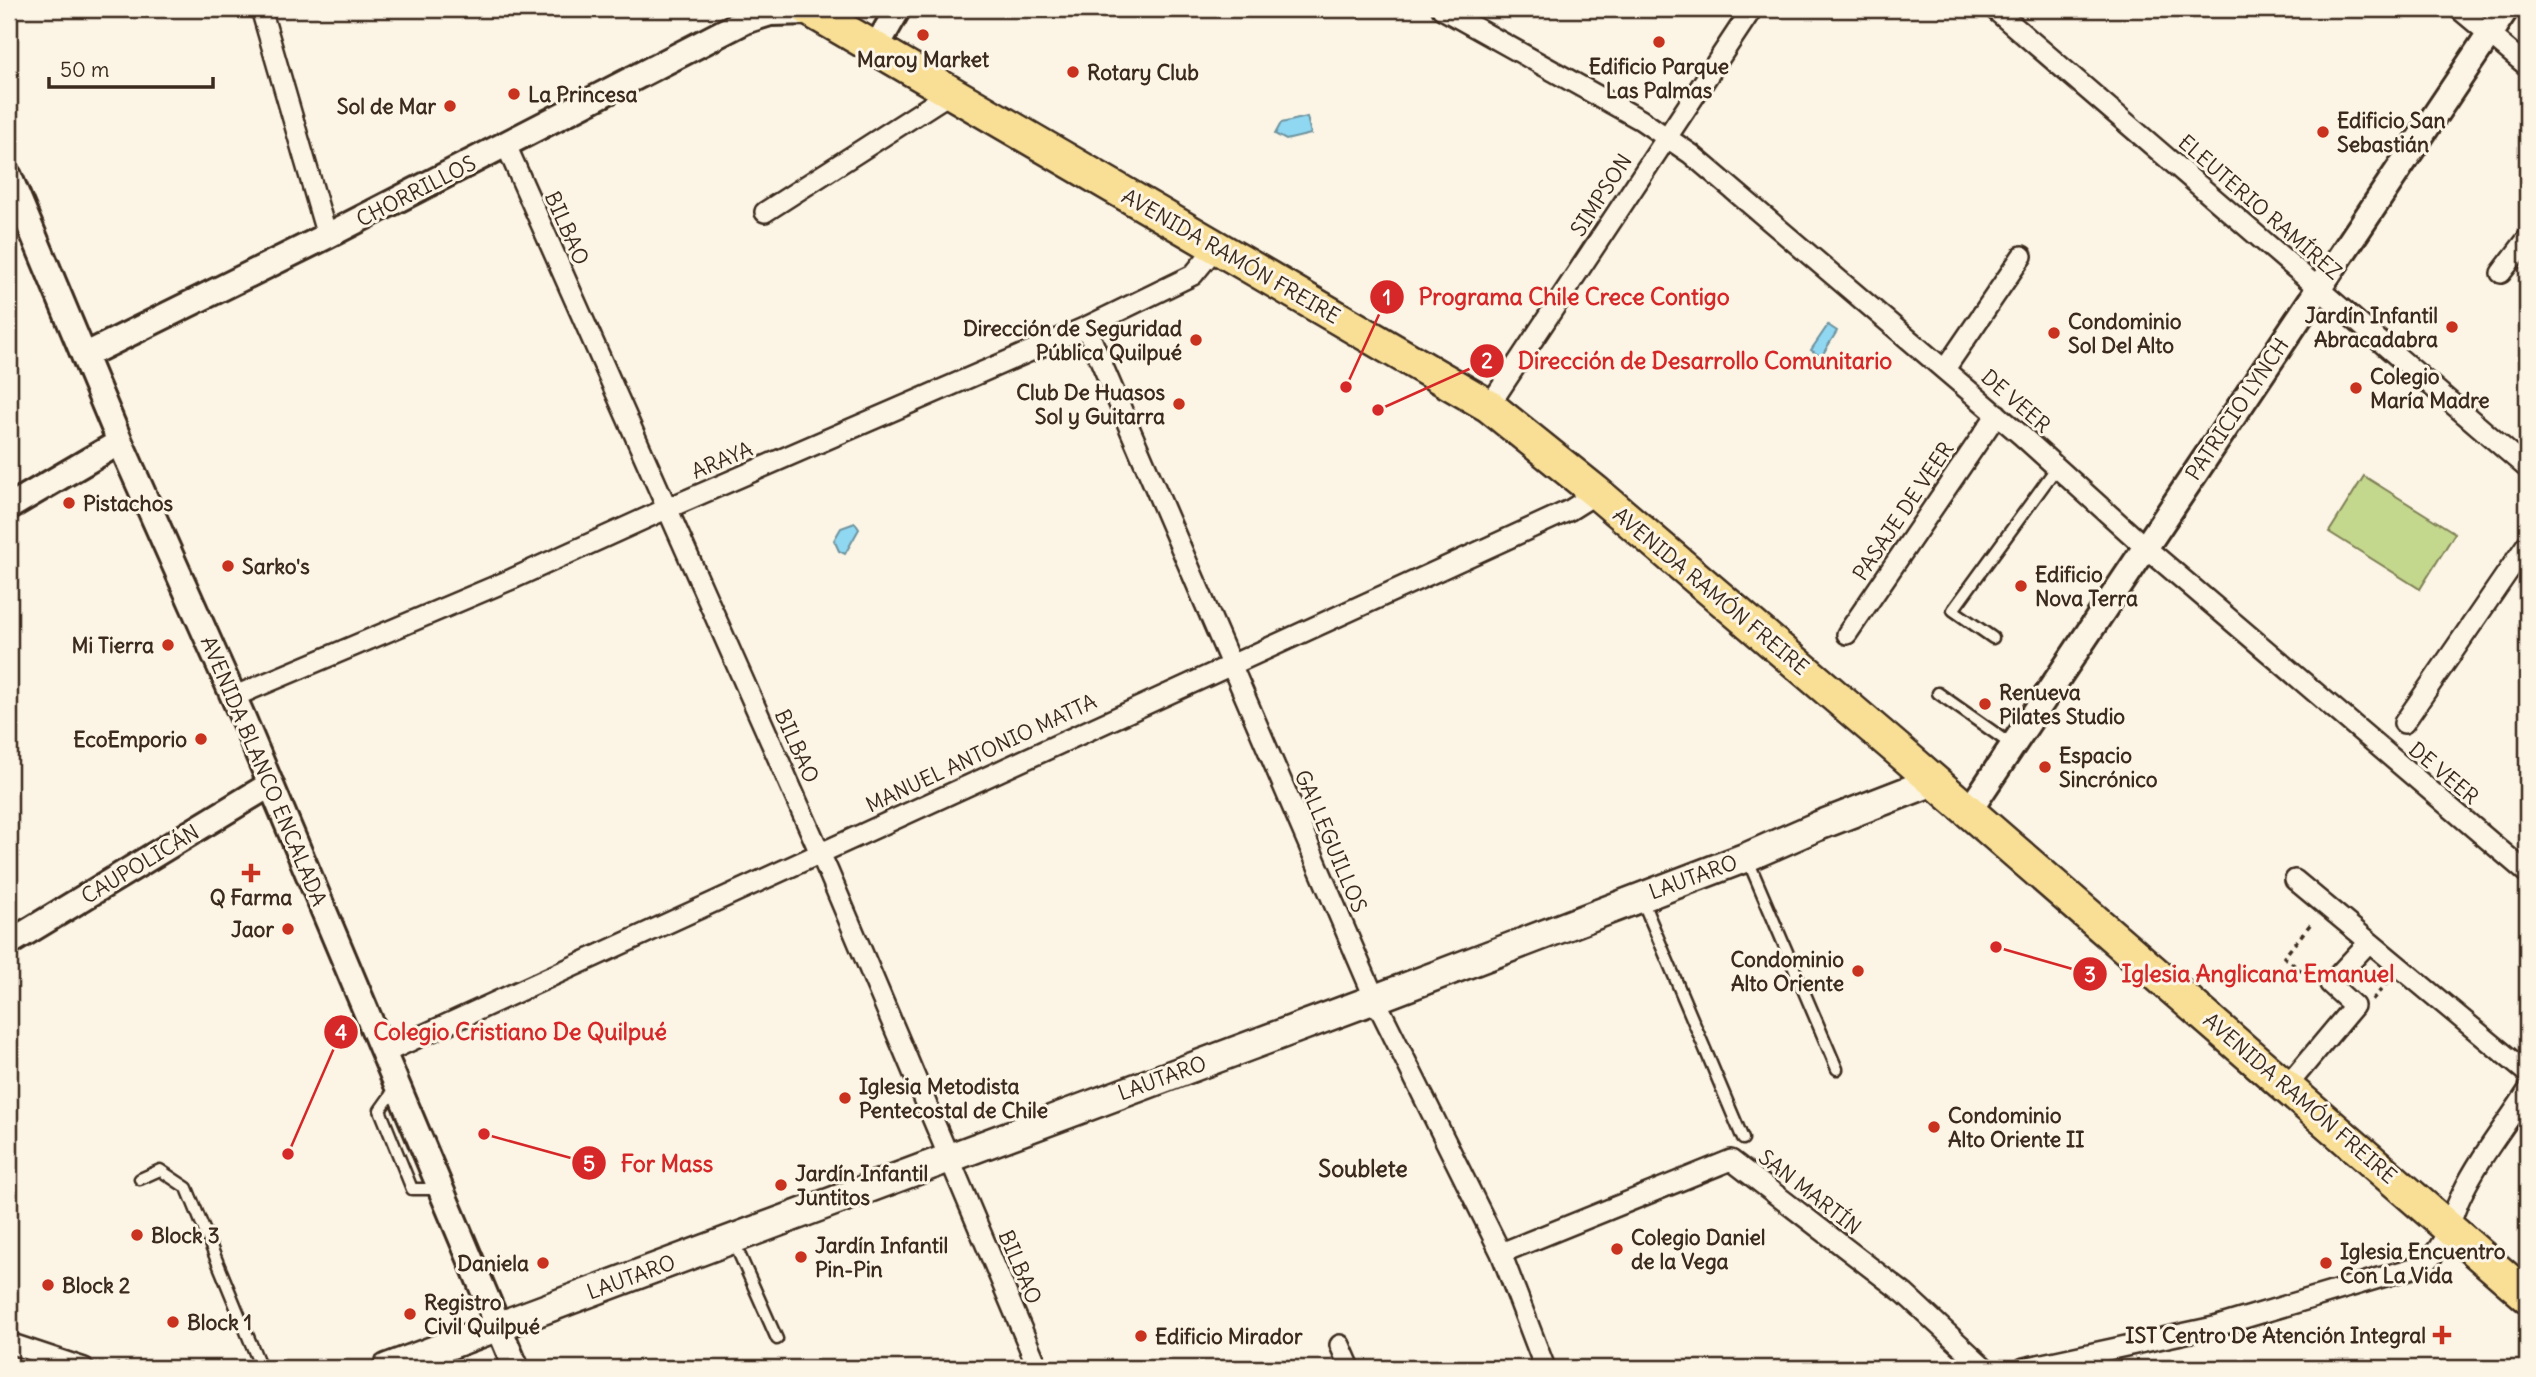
<svg xmlns="http://www.w3.org/2000/svg" width="2536" height="1377" font-family="Delius,sans-serif">
	<rect width="100%" height="100%" fill="#fcf5e5"/>
	<filter id="ink" filterUnits="userSpaceOnUse"><feTurbulence type="fractalNoise" baseFrequency=".0143" numOctaves="2"/><feDisplacementMap in="SourceGraphic" scale="14" xChannelSelector="R" yChannelSelector="G"/><feConvolveMatrix kernelMatrix="1 2 1 2 8 2 1 2 1" color-interpolation-filters="sRGB"/></filter>
	<g filter="url(#ink)">
		<path fill="#c3d78d" stroke="#7f8056" stroke-width="2" d="M2364,476L2455,533L2420,589L2329,532Z"/>
		<path fill="#90d7f2" stroke="#6e929d" stroke-width="2" d="M1307,117L1311,134L1286,140L1275,134L1281,123Z
			M1828,325L1837,331L1821,357L1811,350Z
			M855,523L859,529L845,554L839,551L834,540L841,528Z"/>
		<g fill="none" stroke-linecap="round" stroke-linejoin="round">
			<g stroke="#3b2a1e" stroke-width="15">
				<path id="service" d="M1993,638L1953,610L2057,467
					M1938,693L2012,745
					M1747,858L1837,1069
					M1642,900L1743,1139
					M395,1089L380,1110L412,1189H439
					M140,1179L160,1170L187,1188L261,1368
					M733,1240L777,1339"/>
			</g>
			<g stroke="#3b2a1e" stroke-width="24">
				<path id="minor" d="M261,9L327,236
					M1442,9L1641,120L1691,154L2021,435L2145,547L2527,873
					M1994,9L2527,468
					M2459,9L2527,66
					M506,145L828,871L1038,1368
					M765,212L952,92
					M2501,273L2527,239
					M1086,327L1375,999L1501,1253L1545,1368
					M1945,369L2022,256
					M1489,406L1752,9
					M1847,634L1997,414
					M233,697L512,579L666,509L1086,327L1193,275L1216,247
					M2404,723L2527,544
					M2295,880L2527,1073
					M384,1053L1570,510L1597,493
					M2287,1086L2354,1006L2330,984L2369,942
					M1501,1253L1731,1160L1905,1294L1985,1368
					M9,1343L84,1368
					M1340,1345L1350,1368
					M2024,1368L2214,1327L2423,1265C2449,1243 2448,1222 2462,1194C2479,1158 2506,1125 2527,1092"/>
			</g>
			<g stroke="#3b2a1e" stroke-width="30">
				<path id="tertiary" d="M875,49L898,9
					M9,176L120,442L242,716L516,1368
					M84,356L327,236L745,21L770,13L813,12
					M9,507L120,442
					M1969,811L2506,9
					M9,943L271,784"/>
			</g>
			<g stroke="#3b2a1e" stroke-width="33">
				<path id="secondary" d="M387,1368L1375,999L1747,857L1818,826L1934,781"/>
			</g>
			<g stroke="#3b2a1e" stroke-width="37">
				<path id="primary" d="M808,9L1489,406L1597,493L1896,748L2527,1296"/>
			</g>
			<path stroke="#3b2a1e" stroke-width="3.5" stroke-dasharray="5 5" stroke-linecap="butt" d="M2310,978L2284,957L2313,921
				M2372,1000L2388,982
				M2520,1322L2527,1331
				M105,1368L122,1363L136,1368"/>
			<use href="#service" stroke="#fcf5e5" stroke-width="10"/>
			<use href="#minor" stroke="#fcf5e5" stroke-width="19"/>
			<use href="#tertiary" stroke="#fcf5e5" stroke-width="24"/>
			<use href="#secondary" stroke="#fcf5e5" stroke-width="28"/>
			<use href="#primary" stroke="#f9df96" stroke-width="32"/>
		</g>
	</g>
	<g fill="#c8321e" stroke="#fcf5e5" stroke-width="2.5">
		<circle cx="923" cy="35" r="7"/>
		<circle cx="1659" cy="42" r="7"/>
		<circle cx="1073" cy="72" r="7"/>
		<circle cx="514" cy="94" r="7"/>
		<circle cx="450" cy="106" r="7"/>
		<circle cx="2323" cy="132" r="7"/>
		<circle cx="2452" cy="327" r="7"/>
		<circle cx="2054" cy="333" r="7"/>
		<circle cx="1196" cy="340" r="7"/>
		<circle cx="2356" cy="388" r="7"/>
		<circle cx="1179" cy="404" r="7"/>
		<circle cx="69" cy="503" r="7"/>
		<circle cx="228" cy="566" r="7"/>
		<circle cx="2021" cy="586" r="7"/>
		<circle cx="168" cy="645" r="7"/>
		<circle cx="1985" cy="704" r="7"/>
		<circle cx="201" cy="739" r="7"/>
		<circle cx="2045" cy="767" r="7"/>
		<path d="M247.5 862.5h7v7h7v7h-7v7h-7v-7h-7v-7h7z"/>
		<circle cx="288" cy="929" r="7"/>
		<circle cx="1858" cy="971" r="7"/>
		<circle cx="845" cy="1098" r="7"/>
		<circle cx="1934" cy="1127" r="7"/>
		<circle cx="781" cy="1185" r="7"/>
		<circle cx="137" cy="1235" r="7"/>
		<circle cx="1617" cy="1249" r="7"/>
		<circle cx="801" cy="1257" r="7"/>
		<circle cx="543" cy="1263" r="7"/>
		<circle cx="2326" cy="1263" r="7"/>
		<circle cx="48" cy="1285" r="7"/>
		<circle cx="410" cy="1314" r="7"/>
		<circle cx="173" cy="1322" r="7"/>
		<path d="M2438.5 1324.5h7v7h7v7h-7v7h-7v-7h-7v-7h7z"/>
		<circle cx="1141" cy="1336" r="7"/>
	</g>
	<g text-anchor="middle" dominant-baseline="central" stroke-width="6" stroke-linejoin="round" paint-order="stroke">
		<g font-size="21" font-weight="bold" fill="#3b2a1e" stroke="#fcf5e5" text-anchor="start">
			<text x="923" y="59" text-anchor="middle">Maroy Market</text>
			<text x="1659" y="66" text-anchor="middle">Edificio Parque<tspan x="1659" dy="24">Las Palmas</tspan></text>
			<text x="1087" y="72">Rotary Club</text>
			<text x="528" y="94">La Princesa</text>
			<text x="436" y="106" text-anchor="end">Sol de Mar</text>
			<text x="2337" y="120">Edificio San<tspan x="2337" dy="24">Sebastián</tspan></text>
			<text x="2438" y="315" text-anchor="end">Jardín Infantil<tspan x="2438" dy="24">Abracadabra</tspan></text>
			<text x="2068" y="321">Condominio<tspan x="2068" dy="24">Sol Del Alto</tspan></text>
			<text x="1182" y="328" text-anchor="end">Dirección de Seguridad<tspan x="1182" dy="24">Pública Quilpué</tspan></text>
			<text x="2370" y="376">Colegio<tspan x="2370" dy="24">María Madre</tspan></text>
			<text x="1165" y="392" text-anchor="end">Club De Huasos<tspan x="1165" dy="24">Sol y Guitarra</tspan></text>
			<text x="83" y="503">Pistachos</text>
			<text x="242" y="566">Sarko's</text>
			<text x="2035" y="574">Edificio<tspan x="2035" dy="24">Nova Terra</tspan></text>
			<text x="154" y="645" text-anchor="end">Mi Tierra</text>
			<text x="1999" y="692">Renueva<tspan x="1999" dy="24">Pilates Studio</tspan></text>
			<text x="187" y="739" text-anchor="end">EcoEmporio</text>
			<text x="2059" y="755">Espacio<tspan x="2059" dy="24">Sincrónico</tspan></text>
			<text x="251" y="897" text-anchor="middle">Q Farma</text>
			<text x="274" y="929" text-anchor="end">Jaor</text>
			<text x="1844" y="959" text-anchor="end">Condominio<tspan x="1844" dy="24">Alto Oriente</tspan></text>
			<text x="859" y="1086">Iglesia Metodista<tspan x="859" dy="24">Pentecostal de Chile</tspan></text>
			<text x="1948" y="1115">Condominio<tspan x="1948" dy="24">Alto Oriente II</tspan></text>
			<text x="795" y="1173">Jardín Infantil<tspan x="795" dy="24">Juntitos</tspan></text>
			<text x="151" y="1235">Block 3</text>
			<text x="1631" y="1237">Colegio Daniel<tspan x="1631" dy="24">de la Vega</tspan></text>
			<text x="815" y="1245">Jardín Infantil<tspan x="815" dy="24">Pin-Pin</tspan></text>
			<text x="2340" y="1251">Iglesia Encuentro<tspan x="2340" dy="24">Con La Vida</tspan></text>
			<text x="529" y="1263" text-anchor="end">Daniela</text>
			<text x="62" y="1285">Block 2</text>
			<text x="424" y="1302">Registro<tspan x="424" dy="24">Civil Quilpué</tspan></text>
			<text x="187" y="1322">Block 1</text>
			<text x="2426" y="1335" text-anchor="end">IST Centro De Atención Integral</text>
			<text x="1155" y="1336">Edificio Mirador</text>
		</g>
		<g font-size="21" fill="#3b2a1e" stroke="#fcf5e5">
			<text transform="translate(416 191) rotate(-27)">CHORRILLOS</text>
			<text transform="translate(1601 195) rotate(-57)">SIMPSON</text>
			<text transform="translate(2260 207) rotate(41)">ELEUTERIO RAMÍREZ</text>
			<text transform="translate(567 228) rotate(66)">BILBAO</text>
			<text transform="translate(1231 256) rotate(30)">AVENIDA RAMÓN FREIRE</text>
			<text transform="translate(2016 401) rotate(41)">DE VEER</text>
			<text transform="translate(2237 409) rotate(-56)">PATRICIO LYNCH</text>
			<text transform="translate(722 460) rotate(-23)">ARAYA</text>
			<text transform="translate(1903 511) rotate(-56)">PASAJE DE VEER</text>
			<text transform="translate(1711 591) rotate(40)">AVENIDA RAMÓN FREIRE</text>
			<text transform="translate(797 746) rotate(66)">BILBAO</text>
			<text transform="translate(981 753) rotate(-25)">MANUEL ANTONIO MATTA</text>
			<text transform="translate(264 771) rotate(67)">AVENIDA BLANCO ENCALADA</text>
			<text transform="translate(2444 773) rotate(40)">DE VEER</text>
			<text transform="translate(1331 841) rotate(67)">GALLEGUILLOS</text>
			<text transform="translate(140 864) rotate(-31)">CAUPOLICÁN</text>
			<text transform="translate(1693 877) rotate(-20)">LAUTARO</text>
			<text transform="translate(1162 1078) rotate(-20)">LAUTARO</text>
			<text transform="translate(2300 1098) rotate(41)">AVENIDA RAMÓN FREIRE</text>
			<text transform="translate(1810 1192) rotate(38)">SAN MARTÍN</text>
			<text transform="translate(1020 1267) rotate(67)">BILBAO</text>
			<text transform="translate(631 1277) rotate(-20)">LAUTARO</text>
		</g>
		<g font-size="23" font-weight="bold" fill="#3b2a1e" stroke="#fcf5e5">
			<text x="1363" y="1168">Soublete</text>
		</g>
	</g>
	<path fill="none" stroke="#d62828" stroke-width="2.5" d="M1346 387L1387 297M1378 410L1487 361M1996 947L2090 974M288 1154L341 1032M484 1134L589 1163"/>
	<g fill="#d62828" stroke="#fcf5e5" stroke-width="2.5">
		<circle cx="1346" cy="387" r="7"/>
		<circle cx="1378" cy="410" r="7"/>
		<circle cx="1996" cy="947" r="7"/>
		<circle cx="288" cy="1154" r="7"/>
		<circle cx="484" cy="1134" r="7"/>
		<circle cx="1387" cy="297" r="18"/>
		<circle cx="1487" cy="361" r="18"/>
		<circle cx="2090" cy="974" r="18"/>
		<circle cx="341" cy="1032" r="18"/>
		<circle cx="589" cy="1163" r="18"/>
	</g>
	<g font-size="21" text-anchor="middle" font-weight="bold" fill="#fff">
		<text x="1387" y="305">1</text>
		<text x="1487" y="368">2</text>
		<text x="2090" y="982">3</text>
		<text x="341" y="1040">4</text>
		<text x="589" y="1171">5</text>
	</g>
	<g font-size="23" text-anchor="middle" font-weight="bold" fill="#d62828" stroke="#fcf5e5" stroke-width="6" stroke-linejoin="round" paint-order="stroke">
		<text x="1574" y="305">Programa Chile Crece Contigo</text>
		<text x="1705" y="369">Dirección de Desarrollo Comunitario</text>
		<text x="2258" y="982">Iglesia Anglicana Emanuel</text>
		<text x="520" y="1040">Colegio Cristiano De Quilpué</text>
		<text x="667" y="1172">For Mass</text>
	</g>
	<rect width="2536" height="1377" fill="none" stroke="#fcf5e5" stroke-width="35"/>
	<rect x="18" y="18" width="2501" height="1342" fill="none" stroke="#3b2a1e" stroke-width="2.5" filter="url(#ink)"/>
	<path d="M49 77v10h164v-10" fill="none" stroke="#3b2a1e" stroke-width="3.5"/>
	<text x="60" y="77" font-size="21" fill="#3b2a1e" stroke="#fcf5e5" stroke-width="5" paint-order="stroke">50 m</text>
</svg>
